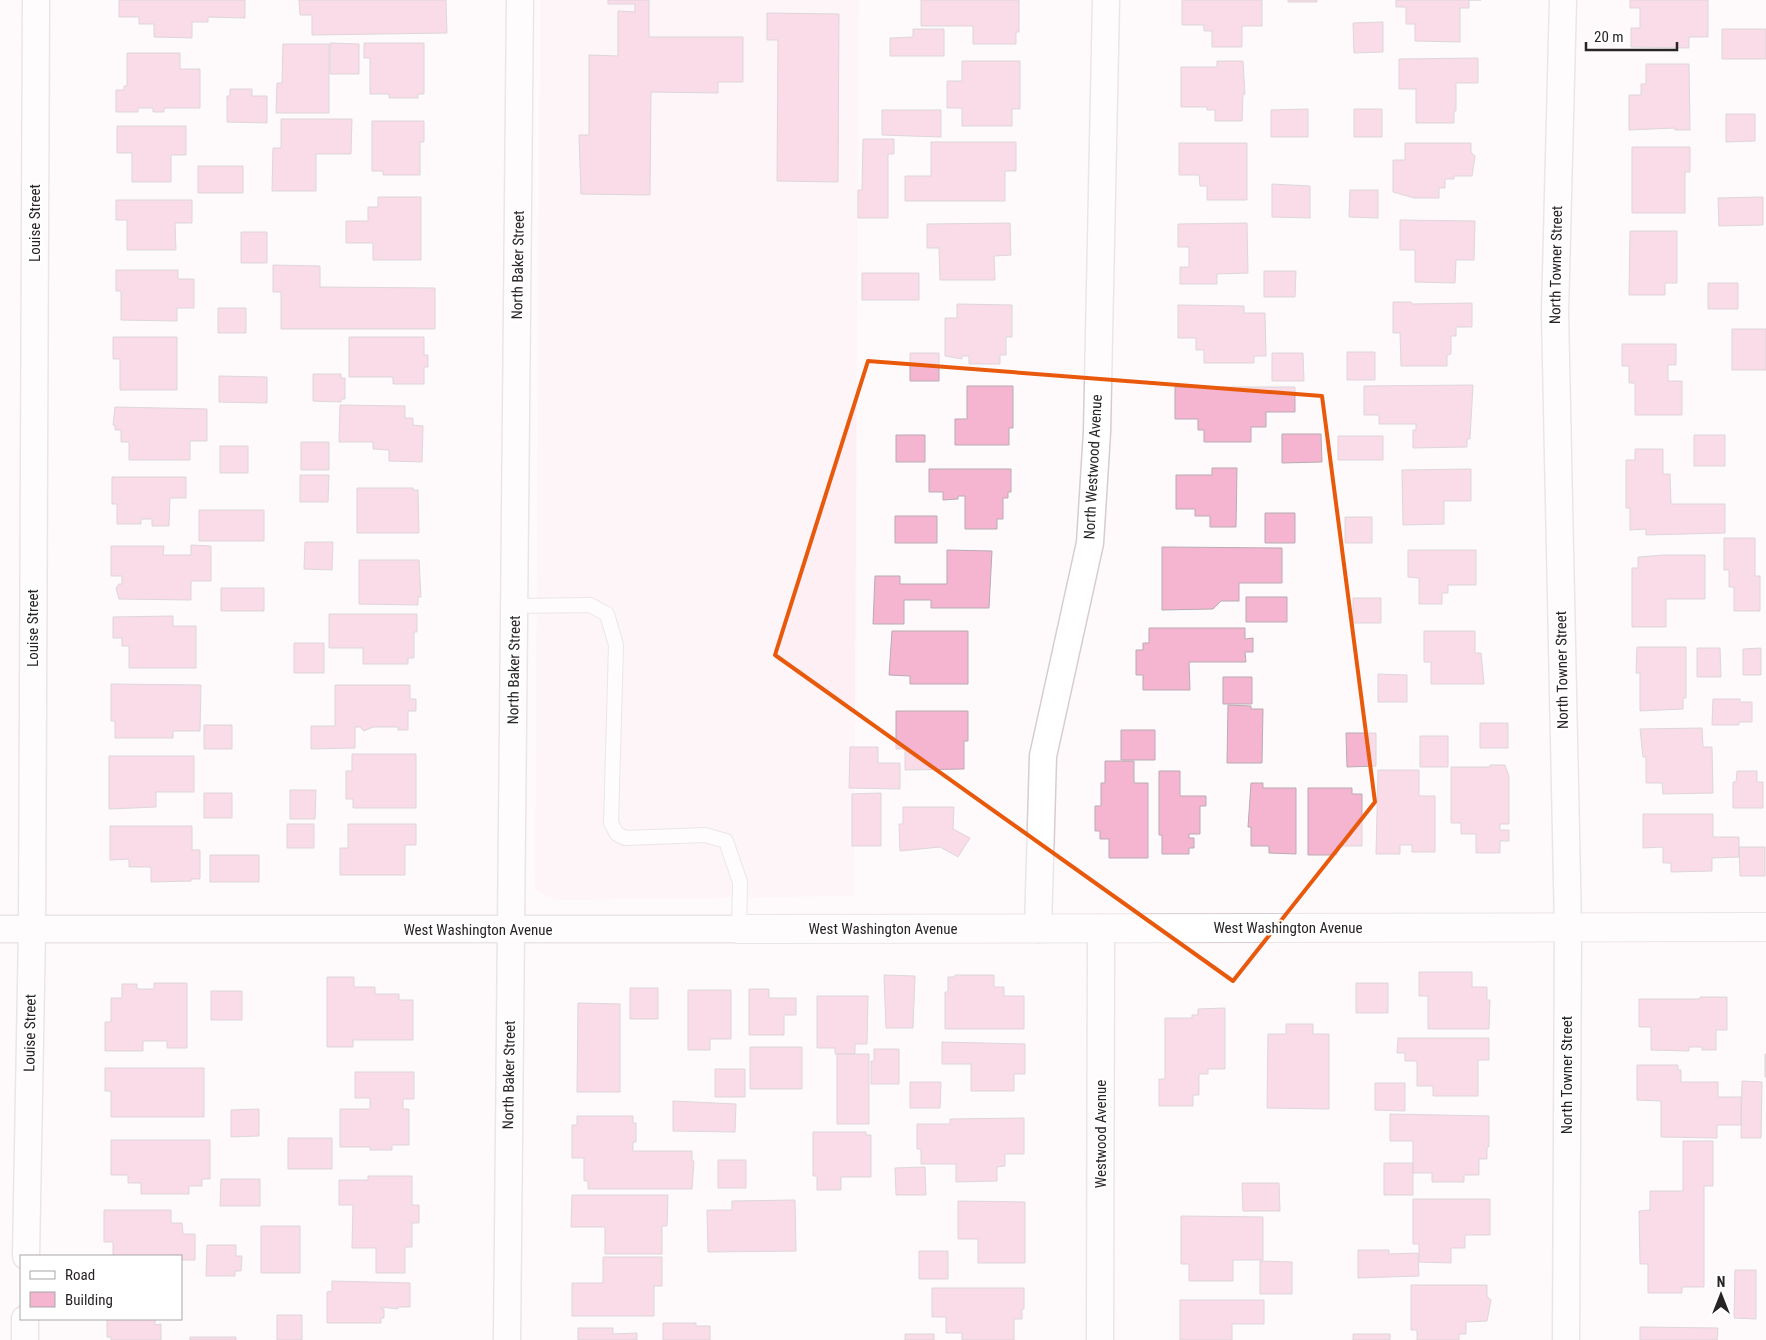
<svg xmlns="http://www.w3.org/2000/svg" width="1766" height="1340" font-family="'Roboto Condensed',sans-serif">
	<rect width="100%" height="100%" fill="#fefafc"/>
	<path fill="#feeff5" d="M540,0H859L854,896L556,900L535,890Z"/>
	<path fill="#f5b5d1" stroke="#b7acb1" d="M119,0H245V18L208,17V22H192V38L154,37V24H139V17H119Z
		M299,0H446L447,33L312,35V15H300Z
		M608,0H649V37H743V82H718V93L651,92L650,195L581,194L579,135H589V55L618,56V11L635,12V4H608Z
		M921,0H1019V32H1016V44H973V26H921Z
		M1182,0H1262V26H1242V47H1212V31H1204V25H1182Z
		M1288,0H1317V2H1288Z
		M1396,0H1481H1469V8H1460V42L1415,41V24H1406V7H1396Z
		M1630,0H1708V37H1689V48L1631,47V28H1640V8H1630Z
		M767,13L839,14L838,182L777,181L778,40H767Z
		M1383,22V52L1354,53L1353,23Z
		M913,29H944V56H890V38L913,37Z
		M1722,29H1766V59H1722Z
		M330,43L359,44V74H330Z
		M364,43H424V94H418V98H389V94H370V58H364Z
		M283,44H329V113H276L277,83H282Z
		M127,53H180V69H200V108H164V112H153V108H138V112H116V90H124V86H127Z
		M1478,58V83H1456V111H1454V123H1416V89H1399V59Z
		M962,61H1020V109H1012V126H962V108H947V81H962Z
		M1217,61H1243L1245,94H1243L1242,121H1215V110H1207V107H1181V67H1217Z
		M1646,64H1689L1690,130H1675V128L1629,130V95H1641V84H1646Z
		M230,89H252V96H267V123L227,122V96H230Z
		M1308,109V137H1271V110Z
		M1354,109H1382V137H1354Z
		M882,110H941V137L882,135Z
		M1726,114H1755V141L1726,142Z
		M281,119H352L351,154H316V191H272L273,148H281Z
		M372,121H424V142H420V175H383V171H372Z
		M117,126H186V155H171V182H132V153H117Z
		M863,139H894V154H888V218H858V190H862Z
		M931,142H1016V171H1005V201H905V176H931Z
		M1179,143H1247V200H1207V186H1200L1199,175H1179Z
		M1405,143H1471V152L1475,156L1472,176H1454V179H1445V188H1439V198H1414L1393,192V160H1405Z
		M1632,147H1690V172H1685V213H1632Z
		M198,166H243V193H198Z
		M1272,184L1310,186V218L1272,217Z
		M1350,190H1378V218L1349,217Z
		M378,197H421V260H373V243H346V221H368V207H378Z
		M1763,197V225L1719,226L1718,198Z
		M116,200H192V223H175L176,250H127V220H116Z
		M1400,220L1475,221L1474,260H1456L1455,283L1415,282V250H1400Z
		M1010,223L1011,255L994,256L995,280H940L939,248H927V224Z
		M1247,223L1248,273L1217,274V284H1180V267H1189V247H1178V224Z
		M1630,231H1677V283H1665V295H1629Z
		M241,232H267V263H241Z
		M273,265L320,266V287L435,288V329H281V292H273Z
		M116,270H178V279H194V308H177V321L121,320V291H116Z
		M1264,271H1296L1295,297H1264Z
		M862,273H919V300H862Z
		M1708,283H1738V309H1708Z
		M1393,302H1411L1412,304L1472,303V327H1456V336H1451V354L1447,355V366H1401L1400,333H1393Z
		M957,304L1012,305V337H1006V355H1000V364H969V356H962V359L945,356V318H957Z
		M1178,305L1244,306V313H1265L1266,356H1254V363H1204V350H1196V338H1178Z
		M218,308H246V333H218Z
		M1732,329H1766V370H1732Z
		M113,337H177V390H120V359H113Z
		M349,337H424V355H428V367H424V384H393V377H349Z
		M1622,344H1676V365H1668V381H1682V415H1635V383H1629V366H1622Z
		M1347,352H1375V380H1347Z
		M910,353H939V381H910Z
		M1272,353H1303L1304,381H1272Z
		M313,374H341V378H345V399H341V402L313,401Z
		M219,376L267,377V403L219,402Z
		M1473,385L1470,439H1467V447L1413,448V430H1416V424H1379V415H1364V386Z
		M967,386H1013V428H1009V445H955V419H967Z
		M1175,387H1295V412H1266V427H1251V442H1204V430H1198V419H1175Z
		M340,405L405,406V418H413V425L423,426L422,462L389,461V450L373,449V442H339Z
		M115,407L207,409V441H190V460H129V442H121V430H115V425H113Z
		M1282,434H1321L1322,462L1282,463Z
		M896,435H925V462H896Z
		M1694,435H1725V466H1694Z
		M1338,436H1383V460H1338Z
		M301,442H329V470H301Z
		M220,446H248V473H220Z
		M1635,449H1663V474H1670L1671,504H1725V533L1646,535V529L1630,530V508H1626V460H1635Z
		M1212,468H1237L1236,527H1210V516H1195V509H1176V475H1212Z
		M929,469H1011V492H1008V498H1003V519H997V529H965V496H958V499L943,500V492H929Z
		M1471,469V501H1444V524L1403,525L1402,470Z
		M300,475H329L328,502H300Z
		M112,477H186V498H170L169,526H152V519H141V524H117V504H112Z
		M357,488H413V490H418L419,533H357Z
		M199,510H264V541H199Z
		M1265,513H1295V543H1265Z
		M895,516H937V543H895Z
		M1345,517H1372V543H1345Z
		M1724,538H1755V576H1760V611H1734V587H1729V570H1724Z
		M305,542H333L332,570L304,569Z
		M191,545L211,546V581H191V600L119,599L116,588L119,584H122V576H111V546H164L163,555H191Z
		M1162,547L1282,548V583H1239V601H1221L1213,609L1162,610Z
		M947,550L992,551L989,608H931V600H904V624H873L875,576H900V584H947Z
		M1408,550H1476V585H1448V593H1442V604H1419V578L1408,577Z
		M1664,555H1705V599H1666V627H1632V568H1638V557Z
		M359,560H419L421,597H418V605L359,604Z
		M221,588H264V611H221Z
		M1246,597H1287V622H1246Z
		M1353,598H1381V623H1353Z
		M329,614H417V632H414V658H408V664H363V648H329Z
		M173,616V626H196V668H129V646H122V638H113V617Z
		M1149,628H1245V639L1253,638V652H1245L1246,662H1189L1190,690H1143V675H1136V650H1143V643H1149Z
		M892,631H968V684H910V676L889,675Z
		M1424,631H1475V653H1481L1484,684H1431V662H1424Z
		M294,643H324V673H294Z
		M1637,647H1686V698H1683V709L1640,711V673H1636Z
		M1697,648H1720L1721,677H1697Z
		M1761,648V675H1743V649Z
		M1378,674L1407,675V702H1378Z
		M1223,677H1252V704H1223Z
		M111,684L201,685L200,731H173V738H115V721H111Z
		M335,685H410V699H416V711H408V730H398V727H373L364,731L360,727H355V748L311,749V726H335Z
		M1713,699H1740V702H1752V722H1739V725H1712Z
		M1228,705L1251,706V709H1263L1262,763H1227Z
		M896,711H968V741H964V769L905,770V749H896Z
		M1480,723H1508V748H1480Z
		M204,725H232V749H204Z
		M1702,728L1703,747H1712L1713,793L1663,794L1662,783H1646V757H1643L1640,729Z
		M1121,730H1155V760H1121Z
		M1346,733H1376V766L1347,767Z
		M1420,736H1448V767H1420Z
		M850,747H878V763H900V789L849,788Z
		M352,754H416V808H353V799H346V771H352Z
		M109,756H194V792H156V807L109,809Z
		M1105,761H1134V783H1148V858H1109V839H1100V831H1095V806H1101V783H1105Z
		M1490,765H1505L1509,776V824H1500V830H1509V841H1500V853H1476V834H1461V823H1451V767H1490Z
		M1378,770H1419V796H1435V852H1412V845H1400V854H1376Z
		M1159,771H1180V796H1206V806H1200V834H1189V838H1194V848H1189V854H1162V835H1159Z
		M1737,771H1757V782H1763V808H1733V782H1736Z
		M1251,783H1263V788H1296V854L1269,853V846H1251V827H1248Z
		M1308,788H1352V794H1362V846H1337V855H1308Z
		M290,790H316L315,819H290Z
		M204,793H232V818H204Z
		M881,793V846H852V794Z
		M903,807H954L953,829L970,838L958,857L940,847L900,851L899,824H903Z
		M1643,814H1713V837H1739V857L1712,858V871L1671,872V863H1663V847L1643,848Z
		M287,824H314V848H287Z
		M348,824H416V845H405V875H340V848H348Z
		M110,826H192V850H200V879H191V881L151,882V867H129V859L110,860Z
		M1739,847H1765V876H1740Z
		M210,855H259V882H210Z
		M1419,972H1472V987H1487V1000H1490L1489,1029H1428V996H1419Z
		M884,975L915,976L913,1028H886Z
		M955,975H994V987H1004V996H1024V1029H945V992H948V977H955Z
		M327,977H354V987H375V994H399V1000H413V1040H353V1047H327Z
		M154,983H187V1048H167V1041H143V1051H105V1022H111V998H122V984H137V989H154Z
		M1356,983H1388V1013H1356Z
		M630,988H658V1019H630Z
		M749,989H769V998H796V1015H784V1035H749Z
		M688,990H731V1039H710V1050H688Z
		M211,991H242V1020H211Z
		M817,996H868L867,1044H855V1054H835V1048H817Z
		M1700,997H1727V1030H1716V1050H1702V1047H1689V1051L1651,1050V1027H1639V999H1700Z
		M578,1003L620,1004V1092H577Z
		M1225,1008V1069H1208V1074H1199V1095H1193V1106H1159V1079H1165V1018H1192V1015H1198V1009Z
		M1286,1024H1313V1034H1329V1109L1267,1108L1268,1034H1286Z
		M1398,1038H1489V1060H1478V1096H1433V1086H1417V1061H1405V1053H1397Z
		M942,1042L1025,1044V1074H1014V1091H971V1064H942Z
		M750,1047H802V1089H750Z
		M874,1049H899V1084H871V1061H874Z
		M837,1054H869V1124H837Z
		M1765,1054H1766V1077H1765Z
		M1637,1065H1678V1070H1681V1082H1718V1097H1741V1125H1717V1138L1661,1137V1101L1637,1100Z
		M105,1068H204V1117H111V1091H105Z
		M715,1069H745V1097H715Z
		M355,1072H414V1099H403V1109H409V1145H392V1150H370V1147H340V1109H370V1098H355Z
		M1742,1081L1762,1082L1761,1138H1741Z
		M910,1082H941L940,1108H910Z
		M1375,1083H1405V1111L1375,1110Z
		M673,1101L736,1104L735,1132L673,1131Z
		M259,1109V1136L231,1137V1110Z
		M1390,1114L1489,1116V1147H1487V1159H1479V1175H1464V1182H1432V1173H1413V1141H1390Z
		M577,1116H633V1123H636V1142H633V1151H692V1161H694L692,1189H588V1181H584V1158H572V1125H577Z
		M1024,1118V1154H1005V1166L997,1167V1181L956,1182V1164H921V1149H917V1124H950V1119Z
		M813,1132H866V1135H871V1177H841V1190H817V1176H813Z
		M288,1138H332V1169H288Z
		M111,1140H210V1179H202V1186H189V1194H141V1183H128V1175H111Z
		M1683,1141H1713V1186H1704V1287H1682V1293H1648V1264H1640L1639,1211L1650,1210V1191H1683Z
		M718,1160H746V1188H718Z
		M1384,1163H1413V1195H1384Z
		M925,1167L926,1195H896L895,1168Z
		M368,1176H412V1205H419V1223H412V1247H405V1273H376V1248H352L353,1205H339V1180H368Z
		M221,1179H260V1206H220Z
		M1242,1183H1279L1280,1211H1243Z
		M572,1195H668L667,1226H662V1254H605V1227H571Z
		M1413,1199H1490V1235H1465V1248H1451V1263L1419,1262V1244H1413Z
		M795,1200L796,1251L708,1252L707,1210H732V1201Z
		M958,1201L1025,1202V1263H978V1239H958Z
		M104,1210H171V1223H182L183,1234H195V1260H181V1256H113V1242H104Z
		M1181,1216L1263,1217V1260H1233V1281H1189V1264H1181Z
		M261,1226H300V1273H261Z
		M207,1245H236V1256H242L241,1271H235V1276H206Z
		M1358,1250H1389V1254L1418,1253L1419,1276L1358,1278Z
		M919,1251H948V1279H919Z
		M603,1257H662V1286H654V1316H572V1283H603Z
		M1260,1261L1292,1262V1294H1260Z
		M1735,1270H1756V1319L1734,1318Z
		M332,1281L410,1283V1307H398V1309L381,1307V1309H384V1318H381V1323H327V1292L332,1291Z
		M1411,1285H1487V1296L1491,1300L1487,1321L1466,1322V1334H1459V1340H1417V1330H1411Z
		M932,1288H1024V1309H1022V1319H1014V1340H962V1333H946V1317H932Z
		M1180,1300H1264V1324H1232V1340H1180Z
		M277,1315H302V1340H277Z
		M107,1319H155V1325L161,1324V1340H111V1337H107Z
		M663,1323H696V1326H710V1340H663Z
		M1640,1327L1718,1328L1717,1340H1640Z
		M578,1328H613V1334L637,1333V1340H578Z
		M905,1334H934V1340H905Z
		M1353,1334H1390V1340H1353Z
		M190,1337H236V1340H190Z"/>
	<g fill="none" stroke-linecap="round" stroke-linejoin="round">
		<g stroke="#d7ccd1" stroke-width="16">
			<path id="lane" d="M514,606L590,605L607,614L616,645L611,823L617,834L625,838L705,835L726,841L740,882L739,929"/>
		</g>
		<g stroke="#d7ccd1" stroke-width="29">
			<path id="street" d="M1563,0L1555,313L1568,928L1566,1340
				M0,929H739
				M1038,929L1043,756L1090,543L1097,432L1106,0
				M26,1256L32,931L36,0
				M25,1340V1319
				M507,1340L520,0
				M1100,1340L1101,928"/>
		</g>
		<g stroke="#d7ccd1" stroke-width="30">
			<path id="secondary" d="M739,929L1766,927"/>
		</g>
		<use href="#lane" stroke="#fff" stroke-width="14"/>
		<use href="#street" stroke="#fff" stroke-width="26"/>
		<use href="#secondary" stroke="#fff" stroke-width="28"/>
	</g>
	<path d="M0 0H1766V1340H0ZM868,361L1322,396L1375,802L1233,981L775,655Z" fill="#fefafc" fill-opacity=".55" fill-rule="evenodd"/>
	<path fill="none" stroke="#e8590c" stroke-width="4" stroke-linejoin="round" d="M868,361L1322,396L1375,802L1233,981L775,655Z"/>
	<g text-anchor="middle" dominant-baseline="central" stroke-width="5" stroke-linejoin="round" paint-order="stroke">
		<g font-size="15" fill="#282425" stroke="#fff">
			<text transform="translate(35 223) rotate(-90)">Louise Street</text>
			<text transform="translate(518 265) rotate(-89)">North Baker Street</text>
			<text transform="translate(1556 265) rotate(-89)">North Towner Street</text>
			<text transform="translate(1093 467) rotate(-87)">North Westwood Avenue</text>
			<text transform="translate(33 628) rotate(-90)">Louise Street</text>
			<text transform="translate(514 670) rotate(-89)">North Baker Street</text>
			<text transform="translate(1562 670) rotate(-91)">North Towner Street</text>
			<text x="1288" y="928">West Washington Avenue</text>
			<text x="883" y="929">West Washington Avenue</text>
			<text x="478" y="930">West Washington Avenue</text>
			<text transform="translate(30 1033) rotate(-89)">Louise Street</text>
			<text transform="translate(509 1075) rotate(-89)">North Baker Street</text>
			<text transform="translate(1567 1075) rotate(-90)">North Towner Street</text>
			<text transform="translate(1101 1134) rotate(-90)">Westwood Avenue</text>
		</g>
	</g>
	<rect x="20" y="1255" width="162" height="65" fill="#ffffff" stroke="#a9a7a8"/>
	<rect x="30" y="1271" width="25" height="8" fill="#ffffff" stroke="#a9a7a8"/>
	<text x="65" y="1280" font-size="15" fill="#282425">Road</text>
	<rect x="30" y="1292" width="25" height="15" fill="#f5b5d1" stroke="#a9a7a8"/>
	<text x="65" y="1305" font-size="15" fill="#282425">Building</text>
	<g transform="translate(1721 1295)" stroke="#ffffff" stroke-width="4" paint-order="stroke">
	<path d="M0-4L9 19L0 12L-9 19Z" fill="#282425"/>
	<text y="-8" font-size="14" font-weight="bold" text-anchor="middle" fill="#282425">N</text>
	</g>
	<path d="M1586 42v8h91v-8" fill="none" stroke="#282425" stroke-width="2.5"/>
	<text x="1594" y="42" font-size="15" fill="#282425" stroke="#ffffff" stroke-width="4" paint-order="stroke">20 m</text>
</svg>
